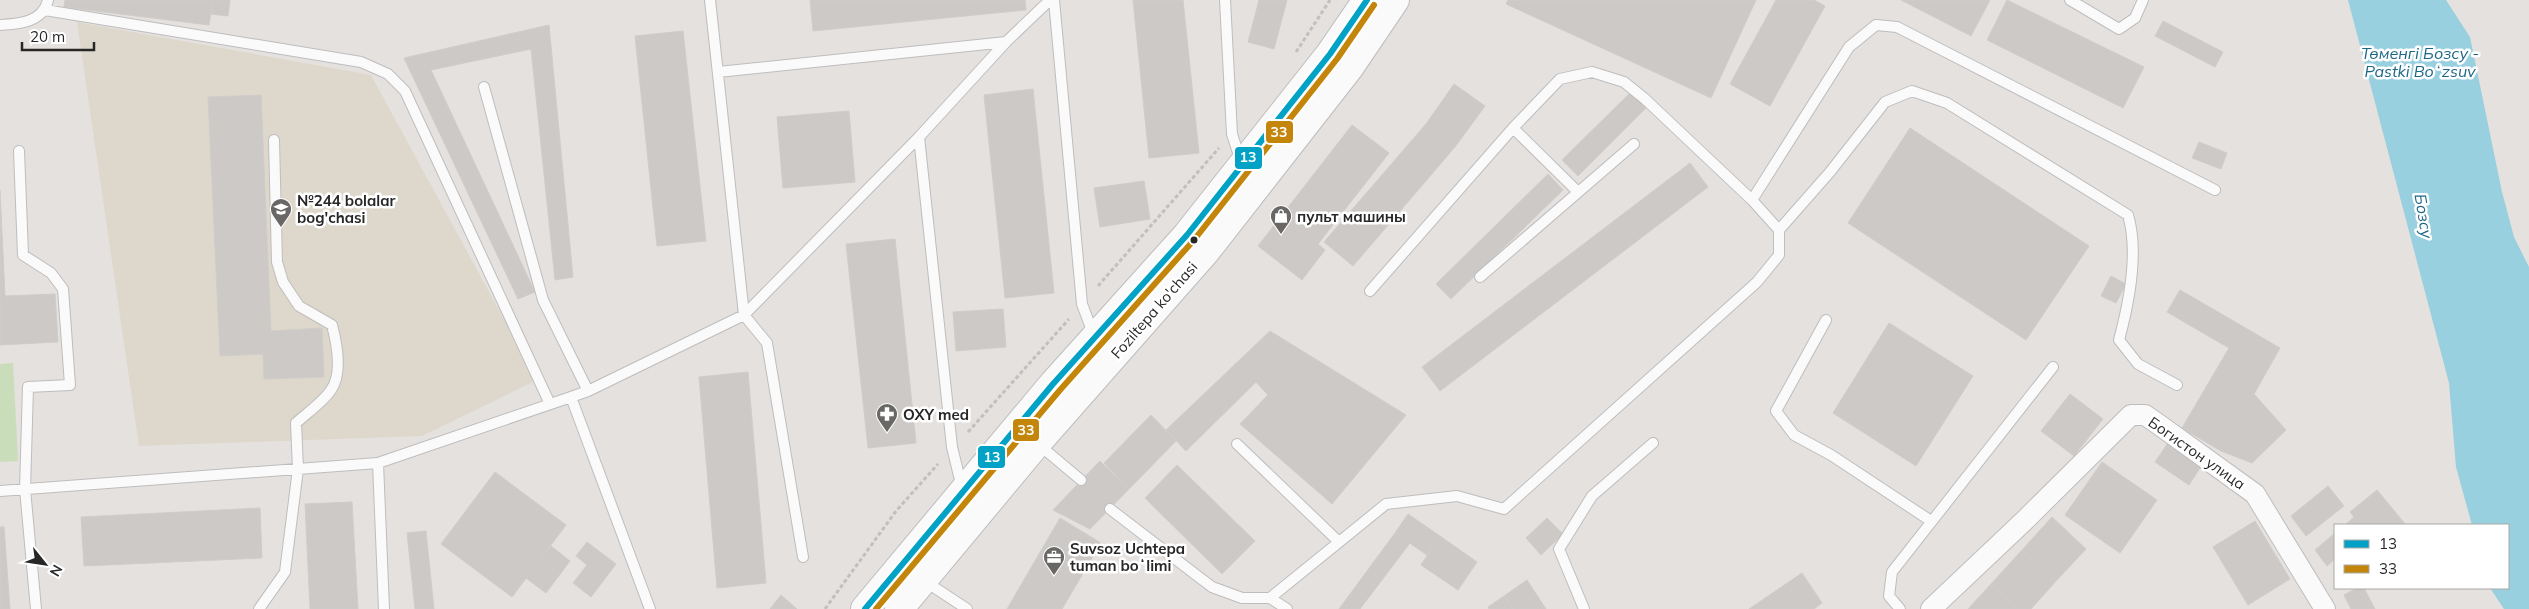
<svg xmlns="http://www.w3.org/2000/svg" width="2529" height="609" font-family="Mulish,sans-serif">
	<rect width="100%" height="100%" fill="#e4e1de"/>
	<path fill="#ded8cc" d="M77,22L371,75L537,380L422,436L139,446Z"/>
	<path fill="#caddba" d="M13,363L18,461L0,462V364Z"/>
	<path fill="#98d0df" d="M2348,0H2446L2470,37L2502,192L2514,237L2529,267V609H2504L2490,588H2508V525H2472L2456,467L2449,383Z"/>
	<path fill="#ccc9c7" stroke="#cfcdca" d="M65,0H213L209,25L64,7Z
		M213,0H230L228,16L211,14Z
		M810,0H1025L1026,10L813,31Z
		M1133,0H1183L1199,153L1149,158Z
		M1259,0H1287L1274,49L1248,42Z
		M1508,0H1756L1711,98L1506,4Z
		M1776,0H1814L1825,6L1770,106L1730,84Z
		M1901,0H1990L1971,36Z
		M2007,0L2144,67L2123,108L1987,40Z
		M2163,21L2223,52L2215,67L2155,36Z
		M549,25L573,277L555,280L531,49L431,70L535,292L518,299L404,58Z
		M683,31L706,241L657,246L635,36Z
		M1454,84L1485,106L1455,147L1353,266L1324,242L1426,124Z
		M1033,89L1054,293L1005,298L984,95Z
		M1631,92L1646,108L1578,176L1562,160Z
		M261,95L271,331L322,328L324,377L264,379L263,354L220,356L208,97Z
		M849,111L855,182L783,188L777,117Z
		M1352,125L1389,153L1318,244L1325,250L1302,280L1258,246Z
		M1910,128L2089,246L2026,340L1848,223Z
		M2199,142L2227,153L2221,169L2192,158Z
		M1690,163L1708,187L1440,391L1422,367Z
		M1548,174L1563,190L1451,299L1436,284Z
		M1144,181L1150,219L1100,227L1094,188Z
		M0,190L5,296L55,294L58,342L0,345Z
		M895,239L916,443L868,448L846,244Z
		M2111,276L2126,284L2116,303L2101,296Z
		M2180,290L2280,348L2254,394L2286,430L2252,463L2221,451L2182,428L2229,348L2167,312Z
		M1003,309L1006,347L956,351L953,312Z
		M1889,323L1973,376L1916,466L1833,413Z
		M1270,331L1406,415L1332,504L1240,424L1268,395L1256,382L1186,451L1166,430Z
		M748,372L766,583L717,588L699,377Z
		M2070,394L2103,419L2074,456L2041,431Z
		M1151,415L1176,441L1129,489L1104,463Z
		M2168,443L2202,465L2189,485L2155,462Z
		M1100,461L1129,489L1090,529L1053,510Z
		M2102,462L2157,500L2120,553L2065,515Z
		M1177,465L1255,541L1222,574L1145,498Z
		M495,472L566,525L512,597L441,544Z
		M2328,486L2344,506L2306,536L2291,516Z
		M2377,490L2406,525H2345L2354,517L2350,512Z
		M352,502L358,609H310L305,504Z
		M260,508L262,558L84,566L81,517Z
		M1408,514L1440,536L1427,555L1395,533Z
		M2052,517L2086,549L2056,581L2022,550Z
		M1060,518L1101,543L1062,609H1007Z
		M1547,518L1563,534L1541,555L1526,538Z
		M2255,521L2290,579L2248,605L2213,547Z
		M0,527H4L10,609H0Z
		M426,531L434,609H415L407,533Z
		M1395,533L1410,543L1360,609H1339Z
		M2335,533V559L2327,566L2315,550Z
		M1440,536L1477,562L1458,590L1421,565Z
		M587,542L616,564L591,597L573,583L587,565L576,556Z
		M551,546L570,561L546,593L526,578Z
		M2022,550L2056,581L2031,609H2018L1991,584Z
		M1802,573L1822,603L1814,609H1749Z
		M1527,580L1546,609H1513L1504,596Z
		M1991,584L2018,609H1968Z
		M2357,588H2364L2375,609H2351L2344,595Z
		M781,595L797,609H770Z
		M1504,596L1513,609H1489L1488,607Z"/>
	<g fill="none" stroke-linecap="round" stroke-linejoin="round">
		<g stroke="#bebdbe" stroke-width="12">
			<path id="service" d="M710,0L744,315L767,343L803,557
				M1054,0L1082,304L1094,336
				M1225,0L1232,134L1241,162
				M2070,0L2119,29L2135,18L2143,0
				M45,10L361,62L388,74L405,91L550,404
				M0,25C20,24 43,22 48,0
				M718,72L1006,42
				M484,87L543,300L588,391
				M1513,128L1578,192
				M919,137L952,447L962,488
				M19,151L23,255L51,273L63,289L70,385L28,387L25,489L36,609
				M1752,200L1849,47L1876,25L1897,27L2215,190
				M1779,230L1830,172L1885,102L1912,91L1947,103L2128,215C2139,252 2129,303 2119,340L2138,364L2177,385
				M1480,277L1634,144
				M1826,320L1776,411L1794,435L1831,455L1931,521
				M571,397L588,391L744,315L919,137L1006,42L1050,0
				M1038,444L1081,480
				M1237,444L1339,542
				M378,463L384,609
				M0,491L378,463L571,397L650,609
				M1110,509L1212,587L1242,598H1270L1386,504L1457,496L1504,509L1757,282L1779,255V230L1752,200L1645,99L1624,82L1592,72L1560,79L1513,128L1370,291
				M923,580L967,609
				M1270,598L1287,609
				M259,609L285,572L298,469L296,423C307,413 323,402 331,390C343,373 337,344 332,325L299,306L283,282L277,262L274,140
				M1584,609L1559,549L1592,496L1653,443
				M1900,609L1889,596L1892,572L2053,367"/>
		</g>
		<g stroke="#bebdbe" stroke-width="22">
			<path id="minor" d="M1931,609L2024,521L2131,415H2145L2158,424L2255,494L2325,609"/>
		</g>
		<g stroke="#bebdbe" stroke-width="30">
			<path id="secondary" d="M865,609L1053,384L1187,235L1330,54L1367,0
				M899,609L1037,443L1206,251L1349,68L1395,0"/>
		</g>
		<path stroke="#c1c0c0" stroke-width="3" stroke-dasharray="4 2.5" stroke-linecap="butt" d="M1296,52L1330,0
			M1098,286L1219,148
			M968,432L1069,319
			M825,609L896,511L938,464"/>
		<use href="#service" stroke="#fbfafa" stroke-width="10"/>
		<use href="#minor" stroke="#fbfafa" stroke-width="20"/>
		<use href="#secondary" stroke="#fbfafa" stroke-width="28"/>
		<g stroke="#fff" stroke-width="10">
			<path id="bus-1" d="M865,609L1053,384L1187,235L1330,54L1367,0"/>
		</g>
		<g stroke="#fff" stroke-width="10">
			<path id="bus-2" d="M876,609L1060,390L1194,240L1337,59L1374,5"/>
		</g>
		<use href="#bus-1" stroke="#02a2c6" stroke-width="6"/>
		<use href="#bus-2" stroke="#c3860a" stroke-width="6"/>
	</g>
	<defs>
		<g id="school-pin" transform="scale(1.125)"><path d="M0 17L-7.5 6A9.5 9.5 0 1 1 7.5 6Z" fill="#696867" stroke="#fff"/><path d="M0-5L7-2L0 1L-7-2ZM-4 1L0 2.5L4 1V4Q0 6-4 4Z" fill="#fff"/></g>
		<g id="shop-pin" transform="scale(1.125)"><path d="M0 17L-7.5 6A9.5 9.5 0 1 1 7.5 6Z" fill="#696867" stroke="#fff"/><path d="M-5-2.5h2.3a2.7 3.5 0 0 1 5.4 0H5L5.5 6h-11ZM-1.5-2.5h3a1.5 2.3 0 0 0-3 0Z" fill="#fff"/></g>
		<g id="pharmacy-pin" transform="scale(1.125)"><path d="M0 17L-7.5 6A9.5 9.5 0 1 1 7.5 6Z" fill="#696867" stroke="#fff"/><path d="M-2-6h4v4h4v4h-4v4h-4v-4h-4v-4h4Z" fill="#fff"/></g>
		<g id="office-pin" transform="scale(1.125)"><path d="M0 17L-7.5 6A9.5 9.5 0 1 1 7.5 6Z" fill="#696867" stroke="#fff"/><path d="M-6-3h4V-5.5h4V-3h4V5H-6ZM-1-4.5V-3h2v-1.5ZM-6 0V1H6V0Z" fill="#fff"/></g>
	</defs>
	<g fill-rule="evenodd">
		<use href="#school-pin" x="281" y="209"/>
		<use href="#shop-pin" x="1281" y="216"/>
		<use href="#pharmacy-pin" x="887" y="414"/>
		<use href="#office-pin" x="1054" y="557"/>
	</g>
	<circle fill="#272727" stroke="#fff" stroke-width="2" cx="1194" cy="240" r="4.5"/>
	<g text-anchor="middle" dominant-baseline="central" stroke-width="5" stroke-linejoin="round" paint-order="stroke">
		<g font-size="15" font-weight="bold" fill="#272727" stroke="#fff" text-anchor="start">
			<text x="297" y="200">№244 bolalar<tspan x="297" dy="17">bog'chasi</tspan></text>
			<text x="1297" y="216">пульт машины</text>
			<text x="903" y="414">OXY med</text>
			<text x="1070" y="548">Suvsoz Uchtepa<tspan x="1070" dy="17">tuman boʻlimi</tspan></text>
		</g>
		<g font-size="15" fill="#272727" stroke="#fff">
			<text transform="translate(1154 310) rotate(-49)">Foziltepa ko'chasi</text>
			<text transform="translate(2197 453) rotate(35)">Богистон улица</text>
		</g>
		<g font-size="16" font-style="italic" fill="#1c6786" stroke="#fff">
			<text x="2420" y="53">Төменгі Бозсу -<tspan x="2420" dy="18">Pastki Boʻzsuv</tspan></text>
			<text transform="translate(2424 216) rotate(81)">Бозсу</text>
		</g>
	</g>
	<g stroke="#fff" stroke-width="2">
		<rect x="1265" y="120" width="29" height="24" rx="5" fill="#c3860a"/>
		<rect x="1234" y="146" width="29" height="24" rx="5" fill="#02a2c6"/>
		<rect x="1012" y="418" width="28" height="24" rx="5" fill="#c3860a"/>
		<rect x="977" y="445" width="29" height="24" rx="5" fill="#02a2c6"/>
	</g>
	<g font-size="14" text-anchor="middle" font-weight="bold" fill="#fff">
		<text x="1279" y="137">33</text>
		<text x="1248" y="162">13</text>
		<text x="1026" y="435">33</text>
		<text x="992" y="462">13</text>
	</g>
	<rect x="2334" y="524" width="175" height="65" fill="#ffffff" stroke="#a9a9a9"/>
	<rect x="2344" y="540" width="25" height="8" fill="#02a2c6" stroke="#a9a9a9"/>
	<text x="2379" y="549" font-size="15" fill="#272727">13</text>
	<rect x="2344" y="565" width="25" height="8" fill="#c3860a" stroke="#a9a9a9"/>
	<text x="2379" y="574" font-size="15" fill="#272727">33</text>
	<g transform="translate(45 564) rotate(120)" stroke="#ffffff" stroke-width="4" paint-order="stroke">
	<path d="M0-4L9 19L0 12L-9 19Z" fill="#272727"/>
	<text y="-8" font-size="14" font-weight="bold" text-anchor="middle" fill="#272727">N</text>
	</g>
	<path d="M22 42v8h72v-8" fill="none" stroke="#272727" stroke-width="2.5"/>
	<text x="30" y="42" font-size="15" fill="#272727" stroke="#ffffff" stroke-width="4" paint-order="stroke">20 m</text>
</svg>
